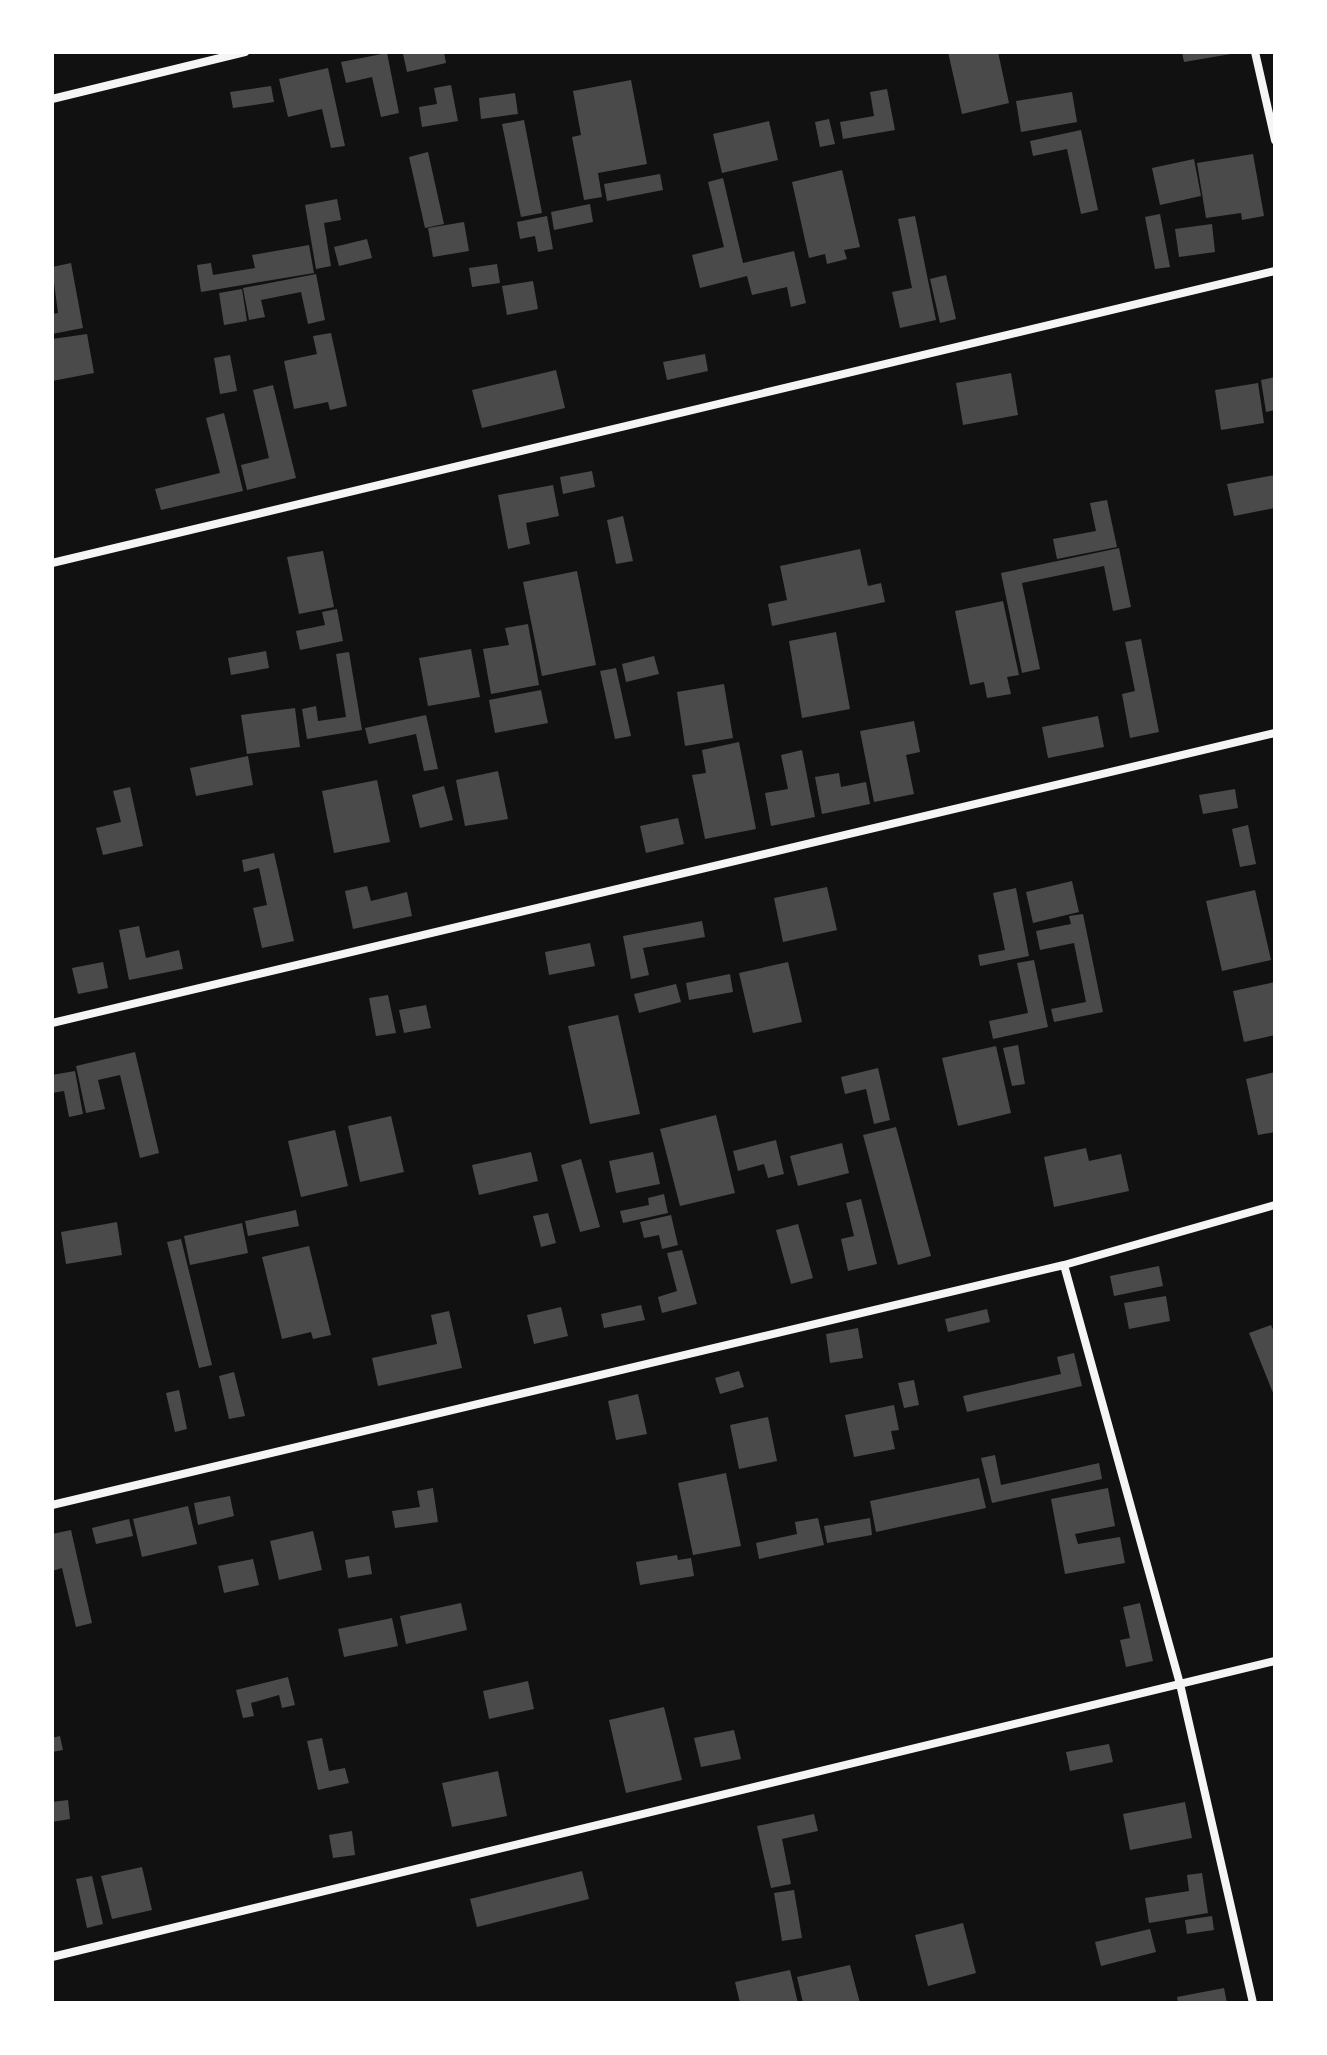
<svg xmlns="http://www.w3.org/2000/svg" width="1327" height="2055" font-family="Literata,serif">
	<rect width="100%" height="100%" fill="#111"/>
	<path fill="#4a4a4a" d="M413,52H444L446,63L407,72L403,54Z
		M948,52H998L1009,103L962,114Z
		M1182,52H1230L1231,54L1184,62Z
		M387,53L399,113L381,117L372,77L346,83L341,62Z
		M328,68L345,146L331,148L322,109L288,117L279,79Z
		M631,80L647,164L598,173L602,197L584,200L572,137L581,135L573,91Z
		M451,85L458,121L422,127L419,107L437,104L434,88Z
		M271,86L274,102L233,108L230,92Z
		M887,89L895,130L843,139L840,122L874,116L870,92Z
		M1072,92L1077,122L1021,132L1016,101Z
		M515,93L518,114L481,119L479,98Z
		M829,119L835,144L820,147L815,122Z
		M524,120L542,213L521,217L502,124Z
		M769,121L778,160L722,173L713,134Z
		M1081,130L1098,210L1081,214L1067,149L1033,156L1030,141Z
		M428,152L444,224L425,228L409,157Z
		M1253,154L1264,216L1242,220L1241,213L1206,218L1197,163Z
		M1194,159L1201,196L1160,205L1152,168Z
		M842,170L860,247L844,250L847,259L827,264L825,254L809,258L792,182Z
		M660,174L663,190L607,201L604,184Z
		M723,178L743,263L794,251L806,303L791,307L787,287L752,295L747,276L700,288L692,255L724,247L708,182Z
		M337,199L341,220L324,223L331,266L316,269L305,205Z
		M590,204L593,222L554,230L551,212Z
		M1160,214L1170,267L1155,269L1145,217Z
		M547,216L553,249L538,252L535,236L520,239L517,222Z
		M915,216L936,320L900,328L892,292L912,288L898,219Z
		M464,222L469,251L433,257L428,228Z
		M1212,224L1215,252L1179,257L1175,229Z
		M367,239L372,258L339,266L334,247Z
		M309,245L314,273L201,292L197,265L211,263L213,275L255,268L252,255Z
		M71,263L83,328L52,334V314L58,313L52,267Z
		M497,264L500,283L472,287L469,268Z
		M316,274L325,320L308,324L301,292L261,300L265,317L249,320L243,288Z
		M946,275L956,319L940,323L930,279Z
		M533,281L538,309L507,315L502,286Z
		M242,289L247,321L224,325L219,293Z
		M331,333L347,406L330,410L328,402L294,409L284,361L317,354L313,336Z
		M87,334L94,373L52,381V339Z
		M705,354L708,371L667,380L663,362Z
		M230,355L237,391L220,394L214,358Z
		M556,370L565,408L482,428L472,390Z
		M1011,373L1018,415L963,425L956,383Z
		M1275,377V410L1266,412L1261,380Z
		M1258,383L1264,423L1221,430L1215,390Z
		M273,385L296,478L247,490L241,465L269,458L253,390Z
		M224,413L243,491L161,510L155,489L220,473L206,418Z
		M592,471L595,487L563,494L560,477Z
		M1275,475V508L1234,516L1227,484Z
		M553,485L559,516L526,523L530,544L508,549L498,495Z
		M1107,500L1117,547L1057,559L1053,539L1096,531L1090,503Z
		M623,516L633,561L616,564L607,520Z
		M1119,548L1131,607L1113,611L1104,566L1022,583L1040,669L1022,673L1001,573Z
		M860,549L868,586L881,583L885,602L772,626L768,604L787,600L780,566Z
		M323,551L334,607L299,614L287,557Z
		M577,571L596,665L542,676L523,582Z
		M1003,601L1019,675L1007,677L1011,694L987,698L984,682L970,685L955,611Z
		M337,609L343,641L300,650L296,631L325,625L322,612Z
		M528,624L539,685L491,694L483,649L509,645L505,628Z
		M836,632L850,709L802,718L789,641Z
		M1141,639L1159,732L1130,738L1122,694L1135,691L1125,642Z
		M471,649L480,697L428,706L419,658Z
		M266,651L269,668L231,675L228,658Z
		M349,652L362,730L307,739L302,709L316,706L318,721L346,717L336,654Z
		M654,656L659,674L626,682L622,664Z
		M616,668L631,736L615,739L600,671Z
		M724,684L733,738L685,746L677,692Z
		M541,690L548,723L495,733L489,700Z
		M295,708L300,747L247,754L241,715Z
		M426,715L438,769L424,771L416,734L369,744L365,728Z
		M1098,716L1104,747L1048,758L1042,727Z
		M914,721L920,752L906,755L914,794L874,802L860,731Z
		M739,742L756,829L705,839L692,775L706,773L702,750Z
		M802,750L815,817L771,826L765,793L788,789L781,755Z
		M248,756L253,785L196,796L190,768Z
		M498,771L508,819L465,826L456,780Z
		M839,773L841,787L866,782L870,804L822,814L815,777Z
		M377,780L390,842L334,853L322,791Z
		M444,786L453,820L420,828L412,795Z
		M130,787L143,846L103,855L96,828L121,822L113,791Z
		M1235,789L1238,808L1203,814L1199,795Z
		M678,818L684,844L646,853L640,826Z
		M1248,825L1256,864L1240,867L1232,829Z
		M274,853L294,941L262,948L253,908L267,905L259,868L244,872L242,860Z
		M1072,881L1079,912L1033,923L1026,892Z
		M367,886L371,901L407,892L412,916L353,929L345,891Z
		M827,887L837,930L783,942L774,898Z
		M1016,888L1029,956L980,966L978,955L1005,950L993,893Z
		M1255,890L1271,960L1222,971L1206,901Z
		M1083,914L1103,1012L1054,1022L1051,1009L1086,1002L1074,943L1040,950L1036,931L1071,924L1069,916Z
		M702,921L705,937L643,948L649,975L631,979L623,936Z
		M139,926L146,958L179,950L183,969L129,980L119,930Z
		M590,943L595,966L549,975L545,952Z
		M1034,960L1048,1027L993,1039L989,1021L1028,1013L1017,963Z
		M103,962L108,988L78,994L72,968Z
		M788,962L802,1022L753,1033L739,973Z
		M730,974L733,992L689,1000L686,983Z
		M1275,982V1035L1244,1042L1233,991Z
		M676,984L681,1002L639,1013L634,994Z
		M388,995L396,1033L376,1036L369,998Z
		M426,1005L431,1028L404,1033L399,1010Z
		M618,1015L640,1114L590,1124L568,1026Z
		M1018,1045L1025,1084L1012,1086L1003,1048Z
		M996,1046L1011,1113L958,1126L942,1058Z
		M135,1052L159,1153L140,1158L120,1075L98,1080L105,1109L86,1113L76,1066Z
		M878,1068L890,1120L874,1124L866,1089L845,1094L841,1077Z
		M75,1071L83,1114L69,1117L64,1091L52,1093V1075Z
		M1275,1072V1132L1258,1135L1246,1079Z
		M716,1115L735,1193L680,1206L660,1129Z
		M391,1116L404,1172L360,1182L348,1126Z
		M896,1127L931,1256L898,1265L863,1135Z
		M335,1130L348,1186L301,1197L288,1141Z
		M776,1140L784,1174L768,1178L764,1164L738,1171L733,1151Z
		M842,1143L849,1173L798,1186L790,1156Z
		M1086,1148L1089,1161L1121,1154L1129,1191L1054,1207L1044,1157Z
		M531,1152L538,1181L479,1195L472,1165Z
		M653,1152L660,1184L616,1193L609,1161Z
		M581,1159L600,1227L580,1232L561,1165Z
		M664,1194L668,1213L623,1223L620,1211L649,1205L648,1198Z
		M861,1199L877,1264L848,1271L841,1239L854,1236L846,1203Z
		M296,1210L299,1226L248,1236L245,1221Z
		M548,1213L556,1243L541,1247L533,1216Z
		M671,1215L678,1245L662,1249L659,1235L644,1238L640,1222Z
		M117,1222L122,1255L66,1264L61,1232Z
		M242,1223L248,1253L190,1265L184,1236Z
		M798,1224L813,1278L791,1284L776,1230Z
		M181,1239L212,1365L199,1368L167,1242Z
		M309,1246L331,1335L313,1339L311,1332L282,1339L262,1257Z
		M682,1250L697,1304L662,1313L658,1297L677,1291L667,1253Z
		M1159,1266L1163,1286L1114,1296L1110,1276Z
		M1166,1296L1170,1321L1129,1329L1124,1303Z
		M641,1305L645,1320L604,1328L601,1314Z
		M561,1307L568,1336L534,1344L527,1315Z
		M987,1309L990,1322L948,1332L945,1319Z
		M449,1311L462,1368L378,1386L372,1358L437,1344L431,1315Z
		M1271,1325L1275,1334V1398L1249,1333Z
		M858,1328L863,1358L830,1363L826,1334Z
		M1074,1353L1082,1386L967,1412L963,1396L1061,1374L1057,1357Z
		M739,1371L744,1387L720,1394L715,1378Z
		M234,1372L245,1416L229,1419L219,1376Z
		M914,1380L919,1405L904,1408L898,1383Z
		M179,1390L187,1429L175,1432L166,1393Z
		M638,1394L647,1434L616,1440L608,1401Z
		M894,1405L899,1430L891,1431L895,1449L854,1457L845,1415Z
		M768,1417L777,1461L739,1469L730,1425Z
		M995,1455L1001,1485L1099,1463L1102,1479L992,1503L981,1458Z
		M726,1473L741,1546L693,1555L678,1483Z
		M979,1478L986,1508L876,1532L870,1501Z
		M433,1488L438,1522L395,1528L392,1511L420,1507L417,1491Z
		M1108,1488L1115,1526L1075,1534L1078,1544L1120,1537L1125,1563L1065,1574L1051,1499Z
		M230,1496L234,1516L198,1525L194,1503Z
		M188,1506L197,1544L142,1557L133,1519Z
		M818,1518L824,1545L759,1559L756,1543L797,1534L795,1522Z
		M870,1518L872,1535L827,1543L824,1526Z
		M129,1519L133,1536L96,1544L92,1528Z
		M71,1530L92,1623L76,1627L62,1568L52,1571V1534Z
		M313,1531L322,1570L279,1580L270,1541Z
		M677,1555L678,1560L691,1558L694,1576L640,1585L636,1562Z
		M369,1556L372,1574L348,1578L345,1560Z
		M253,1559L259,1585L224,1593L218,1566Z
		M461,1603L467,1630L406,1644L400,1616Z
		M1140,1603L1153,1661L1126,1667L1120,1640L1130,1638L1123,1607Z
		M392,1618L398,1646L344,1657L338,1629Z
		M288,1677L295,1705L282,1708L279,1695L251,1703L254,1716L243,1718L236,1690Z
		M528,1681L534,1709L489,1719L483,1691Z
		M664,1707L682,1780L626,1793L609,1720Z
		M734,1730L741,1759L701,1767L694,1738Z
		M60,1736L63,1750L52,1752V1738Z
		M322,1738L329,1771L345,1768L349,1783L318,1790L307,1741Z
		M1109,1744L1113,1762L1070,1771L1066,1752Z
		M498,1771L507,1816L452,1827L442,1783Z
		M68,1800L70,1819L52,1822V1802Z
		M1185,1802L1192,1838L1130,1850L1123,1814Z
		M814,1814L818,1831L782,1839L791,1884L771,1888L757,1826Z
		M352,1831L355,1855L333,1858L329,1835Z
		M142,1867L152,1910L112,1919L101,1876Z
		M582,1871L589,1899L477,1927L470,1899Z
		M1202,1873L1208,1913L1149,1923L1145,1898L1189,1891L1187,1875Z
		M92,1876L103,1924L87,1928L76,1879Z
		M794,1890L802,1938L782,1941L774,1893Z
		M1212,1916L1214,1930L1187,1934L1185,1920Z
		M963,1923L976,1973L928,1986L915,1935Z
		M1150,1929L1156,1952L1101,1966L1095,1942Z
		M850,1965L860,2003H803L797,1977Z
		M790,1970L798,2003H740L735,1982Z
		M1224,1988L1227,2003H1178L1177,1997Z"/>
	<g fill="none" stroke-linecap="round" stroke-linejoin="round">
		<path stroke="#f5f5f5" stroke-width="8" d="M1255,52L1275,140
			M52,99L245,52
			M52,563L1275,271
			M52,1023L1275,733
			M1064,1265L1180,1684L1253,2003
			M52,1505L1064,1265L1275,1205
			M52,1957L1275,1661"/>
	</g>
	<rect width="1327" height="2055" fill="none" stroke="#ffffff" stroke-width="108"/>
</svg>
